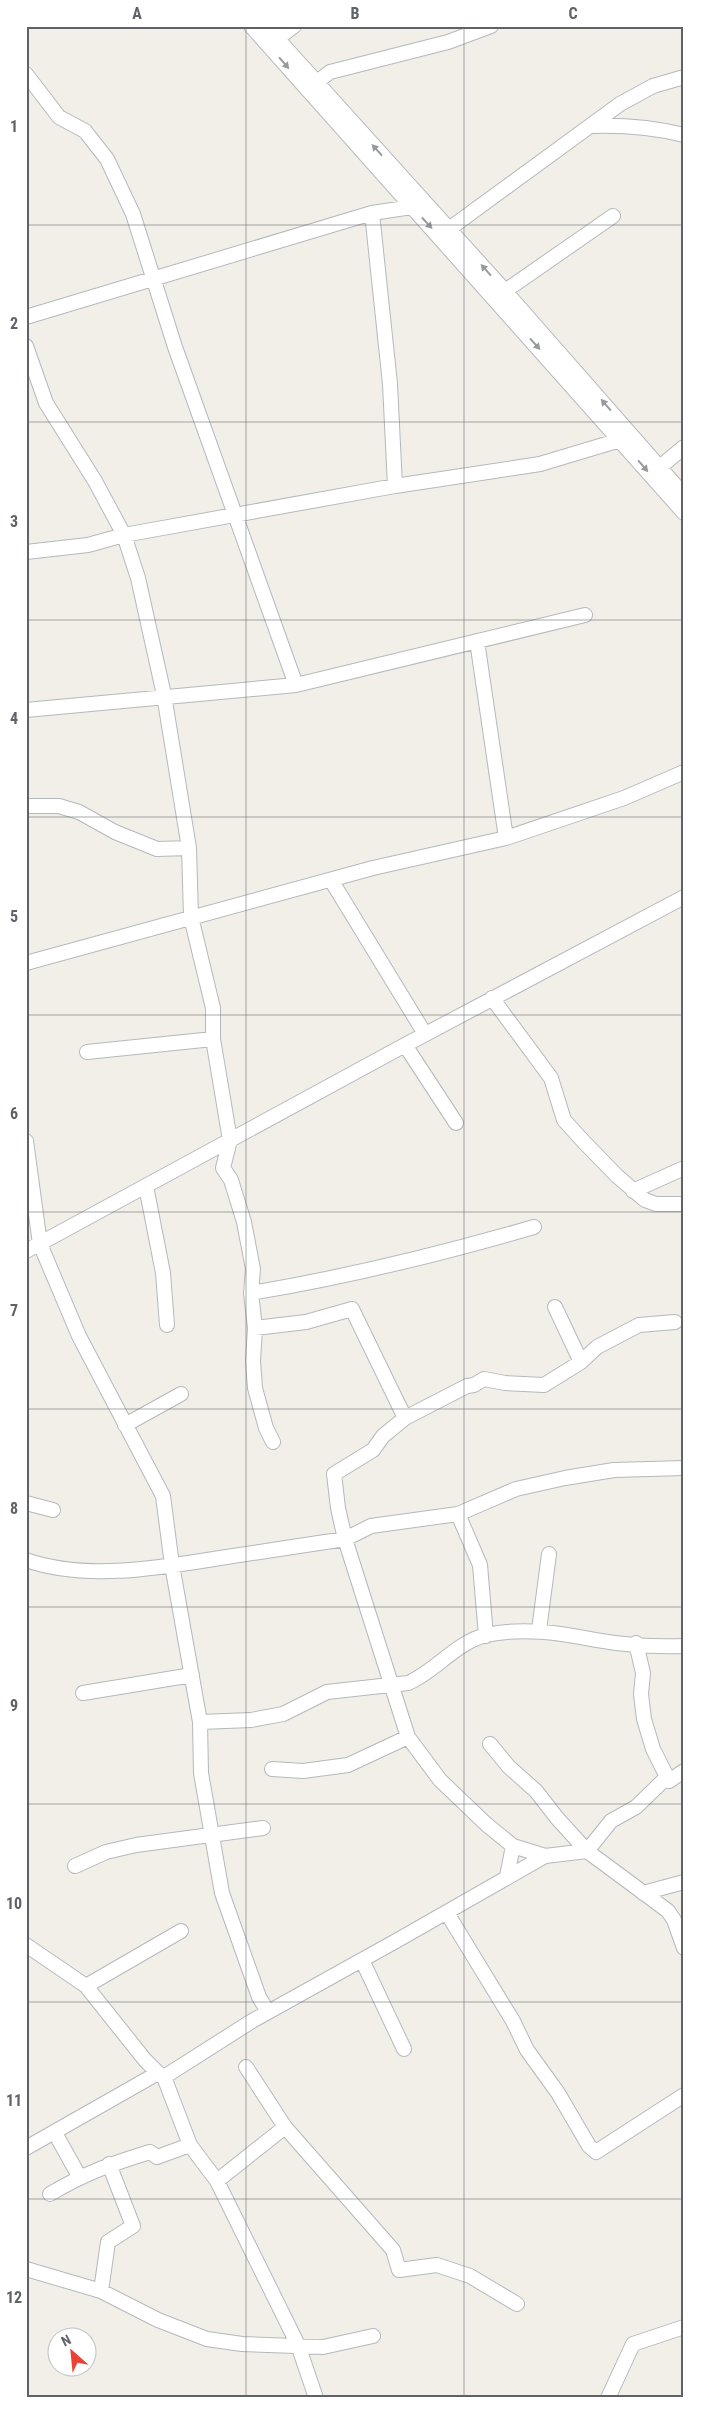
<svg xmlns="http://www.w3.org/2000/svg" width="710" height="2424" font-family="'Roboto Condensed',sans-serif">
	<rect width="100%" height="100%" fill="#f1efe8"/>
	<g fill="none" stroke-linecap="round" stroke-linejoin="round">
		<g stroke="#b5b8bc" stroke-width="16">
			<path id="minor" d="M251,26L684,513
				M266,26L505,291L684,495
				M277,39L294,26
				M26,74L59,117L85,131L107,159L133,214L175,347L296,685
				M317,82L330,72L448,42L491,26
				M591,126C623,125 652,127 684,135
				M372,213L390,384L395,486
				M449,229L620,104L653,86L684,77
				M505,291L613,216
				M26,317L372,213L412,207
				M26,346L46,403L95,481L124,535L138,578L164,695L189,848L191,917L213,1008V1039L230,1140L223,1168L231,1180L244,1222L253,1269L251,1293L255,1328L253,1361L255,1388L266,1428L273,1442
				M660,467L684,447
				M26,552L88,545L124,535L395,486L540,464L620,440
				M477,641L506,838
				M26,710L296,685L585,615
				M26,806H59L79,812L115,832L157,849L189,848
				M331,880L425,1034
				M26,963L373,868L506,838L624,798L684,772
				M492,998L551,1078L564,1120L583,1141L617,1176L645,1200L656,1204H684
				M405,1045L456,1123
				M87,1052L213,1039
				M26,1141L40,1244L79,1336L163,1496L172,1565L200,1722L201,1773L222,1893L259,1997L268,2012
				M146,1186L163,1273L167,1325
				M633,1191L684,1168
				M26,1251L405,1045L684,897
				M251,1293C347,1277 441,1254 534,1227
				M555,1307L581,1362
				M255,1328L306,1322L352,1309L405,1418
				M125,1425L181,1394
				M26,1503L53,1510
				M458,1514L480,1565L486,1636
				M26,1560C86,1581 158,1568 220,1558C262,1552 303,1545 345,1539L371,1526L458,1514L516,1489L565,1478L614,1470L684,1468
				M539,1630L549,1554
				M636,1643L643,1673L641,1694L644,1719L653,1749L667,1777
				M83,1693L192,1675
				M200,1722L251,1720L283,1714L327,1692L408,1683C436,1671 455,1643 486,1635C523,1627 560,1633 596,1640C624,1645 655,1647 684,1646
				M490,1744L509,1767L536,1791L557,1818L587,1851L668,1911L674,1920L684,1948
				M272,1769L303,1771L348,1765L408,1737
				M545,1856L513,1846L486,1824L440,1780L408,1737L345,1539L338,1508L334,1474L373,1450L383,1436L405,1418L467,1386L474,1385L484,1379L505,1383L544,1385L581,1362L597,1347L639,1325L675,1322
				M75,1866L106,1852L136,1845L263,1828
				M507,1876L513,1846
				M643,1893L684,1882
				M447,1913L513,2021L527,2050L558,2093L589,2146L596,2152L684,2095
				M26,1945L86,1986L145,2060L158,2073
				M362,1960L404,2049
				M86,1986L181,1931
				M246,2067L285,2127
				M164,2077L190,2145L217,2181L298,2345L316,2398
				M55,2133L79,2176
				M26,2148L158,2073L164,2077L252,2021L396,1941L545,1856L587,1851L611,1821L636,1807L667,1777L669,1781L684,1771
				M217,2181L285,2127L393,2250L399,2270L437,2265L470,2276L517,2304
				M50,2194C85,2173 111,2164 150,2152L157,2157L190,2145
				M26,2269L101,2291L158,2320L207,2339L242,2344L323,2347L373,2336
				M101,2291L108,2242L133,2226L109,2164
				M608,2398L633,2344L684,2327"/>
		</g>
		<use href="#minor" stroke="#fff" stroke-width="14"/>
	</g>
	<defs><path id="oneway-solid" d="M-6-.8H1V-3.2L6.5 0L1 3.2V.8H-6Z" transform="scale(1.25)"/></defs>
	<g fill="#979a9d">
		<use href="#oneway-solid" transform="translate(284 63) rotate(49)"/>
		<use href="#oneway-solid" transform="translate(377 150) rotate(-132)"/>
		<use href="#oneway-solid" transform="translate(427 223) rotate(47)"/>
		<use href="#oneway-solid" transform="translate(486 270) rotate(-132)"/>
		<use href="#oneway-solid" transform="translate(535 344) rotate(48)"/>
		<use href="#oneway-solid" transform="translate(606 405) rotate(-131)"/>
		<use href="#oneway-solid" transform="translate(643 466) rotate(49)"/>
	</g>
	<path fill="none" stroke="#5f6368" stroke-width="1" stroke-opacity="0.55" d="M246,26V2398M464,26V2398M26,225H684M26,422H684M26,620H684M26,817H684M26,1015H684M26,1212H684M26,1409H684M26,1607H684M26,1804H684M26,2002H684M26,2199H684"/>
	<rect width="710" height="2424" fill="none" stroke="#ffffff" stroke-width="55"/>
	<g transform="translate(72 2352) rotate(333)"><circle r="24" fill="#ffffff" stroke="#bfc1c3"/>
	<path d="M0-4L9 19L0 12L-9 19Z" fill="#ea4335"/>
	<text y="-8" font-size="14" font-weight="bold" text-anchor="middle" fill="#5f6368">N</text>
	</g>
	<rect x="28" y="28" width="654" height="2368" fill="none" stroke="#5f6368" stroke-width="2"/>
	<g font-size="16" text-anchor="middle" font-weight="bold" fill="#5f6368">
		<text x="137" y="19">A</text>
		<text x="355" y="19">B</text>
		<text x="573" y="19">C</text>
		<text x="14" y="132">1</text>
		<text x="14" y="329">2</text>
		<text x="14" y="527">3</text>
		<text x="14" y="724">4</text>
		<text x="14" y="922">5</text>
		<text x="14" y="1119">6</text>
		<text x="14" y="1316">7</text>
		<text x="14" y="1514">8</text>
		<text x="14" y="1711">9</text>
		<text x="14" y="1909">10</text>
		<text x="14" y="2106">11</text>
		<text x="14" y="2303">12</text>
	</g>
</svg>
